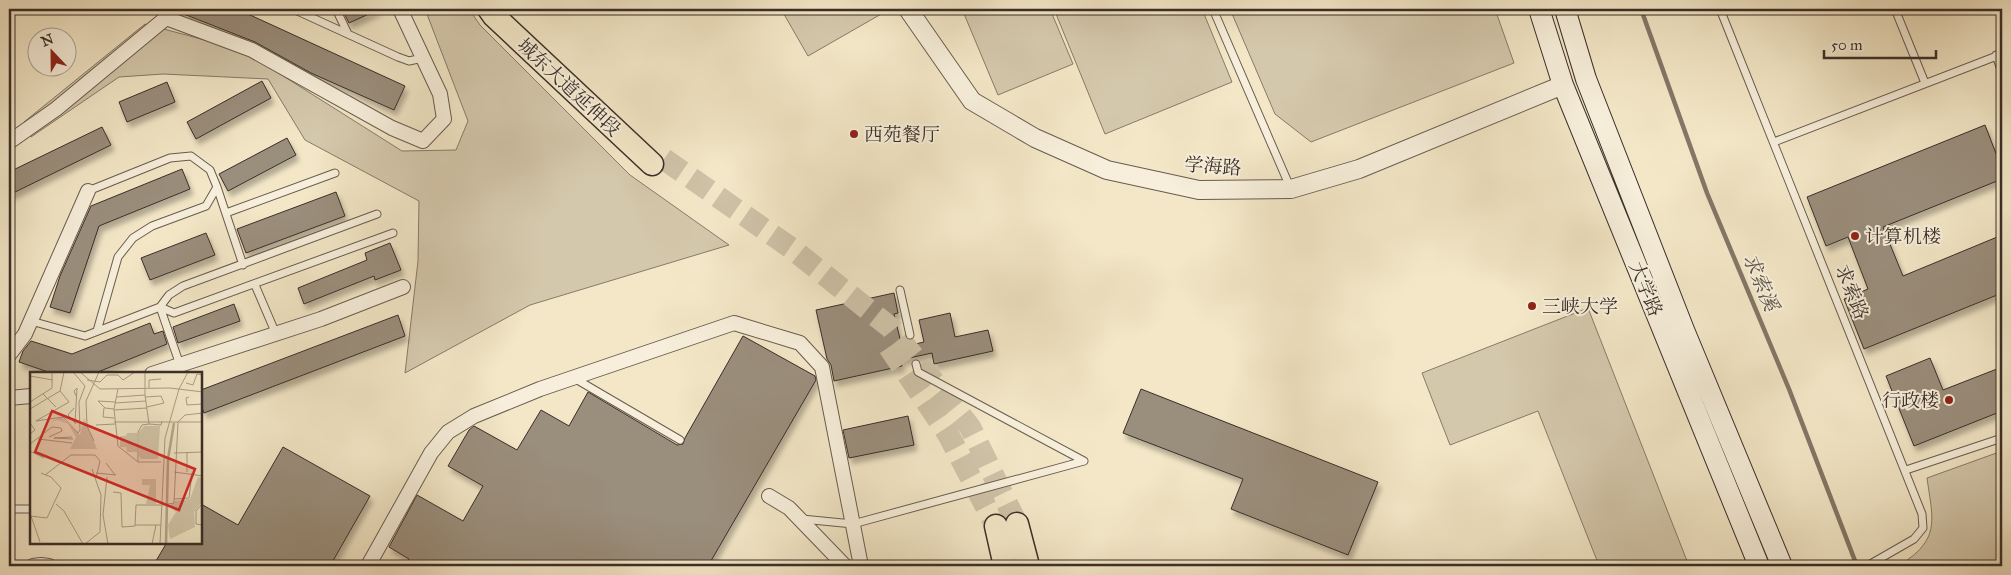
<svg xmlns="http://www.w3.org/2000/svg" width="2011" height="575" font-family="'IM FELL Great Primer','Noto Serif SC',serif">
	<defs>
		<filter id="shadow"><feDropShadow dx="3" dy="5.5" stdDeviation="2.5" flood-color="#0004"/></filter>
	</defs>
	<rect width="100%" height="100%" fill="#f3e7c7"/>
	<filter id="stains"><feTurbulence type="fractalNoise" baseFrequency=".004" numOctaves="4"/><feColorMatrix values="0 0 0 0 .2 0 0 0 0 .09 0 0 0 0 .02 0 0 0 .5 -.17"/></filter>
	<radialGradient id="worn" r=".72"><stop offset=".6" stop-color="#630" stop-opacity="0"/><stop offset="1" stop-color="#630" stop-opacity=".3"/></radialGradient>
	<path fill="#d4c8ac" stroke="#877b6a" d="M425,9H469L480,25L630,175L729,245L530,305L405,373L418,261L419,201L305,140L268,79L163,74L119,77L31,137L24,122L145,24L242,50L402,151L456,150L468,121Z
		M781,9H890L808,56Z
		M962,9H1050L1073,64L998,95Z
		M1054,9H1202L1232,82L1105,134Z
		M1230,9H1495L1514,63L1311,142L1275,114Z
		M1588,308L1689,566H1589L1598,563L1538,411L1450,445L1422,373Z
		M2002,451V566H1898C1941,540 1933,521 1927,478Z"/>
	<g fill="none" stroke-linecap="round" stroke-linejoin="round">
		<path stroke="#837767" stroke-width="4.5" d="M1641,9L1707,193L1789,389L1857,566"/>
	</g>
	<path fill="#9a8e7b" stroke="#3a2e29" filter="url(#shadow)" d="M171,9H237L405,86L394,110L311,73L255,42Z
		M342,9H380L349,23Z
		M262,81L271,98L196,139L187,122Z
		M167,82L175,102L127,122L119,102Z
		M1985,125L2002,169V179L1883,227L1903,276L2002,235V293L1864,349L1844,299L1868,289L1848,237L1826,246L1807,197Z
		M102,127L111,145L9,195V172Z
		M287,138L296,155L228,191L219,174Z
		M182,169L190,189L99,226L70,313L50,307L60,276L91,206Z
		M336,192L345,216L246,253L237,229Z
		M206,233L215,255L150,280L141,258Z
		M390,243L401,270L375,280L374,276L304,304L298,288L367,260L365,253Z
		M894,293L898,313L894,314L902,347L924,342L919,320L950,313L955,337L988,330L993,351L934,364L932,353L900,360L902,366L834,381L831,365L827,359L816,310Z
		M234,304L240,321L178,343L173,327Z
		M398,315L405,336L204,413L201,405V390Z
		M150,323L154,334L163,331L167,344L93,374H54L19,362L23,351L31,341L72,354Z
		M743,336L815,376L816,380L708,566H405L409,559L389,547L417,495L463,521L483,486L448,466L469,430L474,426L517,450L541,410L569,426L588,392L677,445L683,444L685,438Z
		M1930,358L1943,390L2002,367V411L1914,446L1886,376Z
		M1141,389L1378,482L1348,555L1231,509L1243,479L1123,433Z
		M908,416L914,445L849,458L843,430Z
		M283,447L370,496L330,566H153L166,544H201V504L238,525Z"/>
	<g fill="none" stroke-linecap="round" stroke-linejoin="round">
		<path stroke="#cec2a7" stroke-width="22" stroke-dasharray="22 11" stroke-linecap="butt" d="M664,159L791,248L891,328L970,427L1017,524
			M889,347L948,434L996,526"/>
		<g stroke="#685c50" stroke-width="9">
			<path id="service" d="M293,9L398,57L409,61L423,58
				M336,9L348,34
				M1213,9L1290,187
				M1720,9L1922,514L1923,528L1914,539L1867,566
				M1895,9L1925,83
				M1996,55L2002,73
				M1774,142L2002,54
				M217,187L243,265
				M88,191L170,158L191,156L210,170L217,187L206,206L152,226L133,238L118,257L97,331
				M226,213L335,173
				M377,214L183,286L169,295L160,307L174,313L393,233
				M255,285L276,334
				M900,290L910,335
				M31,321L85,336L160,307L180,365
				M916,364L918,372L1084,461
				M574,378L680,440
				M1906,470L2002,438
				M9,509H31
				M802,519L853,524L1084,461"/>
		</g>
		<g stroke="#685c50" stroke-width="16">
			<path id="minor" d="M9,142L56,109L166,18L252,50L392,128L423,141L444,119L440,94L400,9
				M9,355L25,334L88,191
				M152,374L321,319L403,287
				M9,398L31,396
				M769,496L789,508L845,566
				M33,566L41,565L49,566
				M368,566L431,453L448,432L474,416L540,389L734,323L800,343L822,367L861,566"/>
		</g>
		<g stroke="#685c50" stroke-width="20">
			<path id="tertiary" d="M908,9L972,101L1035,138L1107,170L1199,190L1291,189L1359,169L1563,85"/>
		</g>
		<g stroke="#3a2e29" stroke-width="22">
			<path id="secondary" d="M1539,9L1563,85L1759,566
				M1565,9L1586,79L1684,330L1782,566"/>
		</g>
		<g stroke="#3a2e29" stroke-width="25">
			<path id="primary" d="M489,9L494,16L652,164
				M1017,524L1028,566
				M996,526L1005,566"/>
		</g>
		<use href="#service" stroke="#f7efdb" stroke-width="7"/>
		<use href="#minor" stroke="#f7efdb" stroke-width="14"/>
		<use href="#tertiary" stroke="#f7efdb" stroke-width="18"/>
		<use href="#secondary" stroke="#f7efdb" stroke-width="20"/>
		<use href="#primary" stroke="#f3e7c7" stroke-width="22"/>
	</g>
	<g fill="#8f2418" stroke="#f7efdb" stroke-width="2">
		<circle cx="854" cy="134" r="5"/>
		<circle cx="1855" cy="236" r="5"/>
		<circle cx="1532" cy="306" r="5"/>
		<circle cx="1949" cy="400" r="5"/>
	</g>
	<g text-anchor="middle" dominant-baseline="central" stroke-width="4" stroke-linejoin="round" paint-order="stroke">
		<g font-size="19" fill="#3a2e29" stroke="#f7efdb">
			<text transform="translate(569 87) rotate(43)">城东大道延伸段</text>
			<text transform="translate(1213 166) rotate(4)">学海路</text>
			<text transform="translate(1646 289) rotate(68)">大学路</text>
			<text transform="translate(1852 292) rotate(68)">求索路</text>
		</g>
		<g font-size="19" fill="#3a2e29" stroke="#f7efdb" text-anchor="start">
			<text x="864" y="134">西苑餐厅</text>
			<text x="1865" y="236">计算机楼</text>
			<text x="1542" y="306">三峡大学</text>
			<text x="1939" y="400" text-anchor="end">行政楼</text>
		</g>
		<g font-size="20" font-style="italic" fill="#5f5348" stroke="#f7efdb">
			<text transform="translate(1761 282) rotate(67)">求索溪</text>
		</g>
	</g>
	<g transform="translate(30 372)">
		<rect width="172" height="172" fill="#f3e7c7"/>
		<path d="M31,45L50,63L54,46L67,77H40L46,65L38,52L28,48L20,50ZM114,54H130L128,87H111L109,84V60ZM97,61H107V80H97L96,75H90V64H96ZM168,105L172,106V130L164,140L165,155L140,167L138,153L146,140L139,134L145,129L160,127ZM112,107H126V132H116L120,113H112Z" fill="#d4c8ac"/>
		<path fill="none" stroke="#b4a891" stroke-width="2.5" d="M136,172L138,87L144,51"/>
		<path fill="none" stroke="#a99d88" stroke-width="1" d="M34,0L30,19L39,30L6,49L33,45L48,61L50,58L49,30L55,14L43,0M50,0L70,17L140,16L173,20M0,4L23,8M57,8L70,10L77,3H88L93,8L105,0M156,11L163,13L167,2L173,3M119,16V8L131,7M88,17L84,37L88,74L108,90H131M13,22L26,35M115,23V0M87,25L115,23L119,52L112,53L108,60V90M115,25L131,24L134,31L117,35M159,25L156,26L157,33L173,32M0,30L22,16V0M85,31L116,29M44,36L38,43L46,52M74,36L73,45L84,46M0,37L30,19M84,37L75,36L68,29L85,30M84,38L117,36M84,50H173M0,51L5,58L0,62M45,51L47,16L44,19L46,24M119,52L131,53L132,49M66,53L85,52M42,65L24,66L43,67M8,67L42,71M64,69L57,54L56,29L69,0M0,72L22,55L31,56L32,59L19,65M0,79L14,86M144,81L173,80M76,91L85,103M144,100L173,104M157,100V81M66,101L86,103M15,103L41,83H65L70,89L66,106M77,105L73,143L78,172M83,120L91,121L92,155L105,154L106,133H131M144,127L159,126L162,101M173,131L166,139V152L173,153M26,132L34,139L53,172M132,133L144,131L148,50L155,43L173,41M0,144L17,146L31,116L21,105L11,101M1,144L10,170M105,153H131M55,172L70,160L71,123L62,97M122,172L126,153M130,172L135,66L149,17L158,0"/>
		<path fill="#d62828" fill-opacity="0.15" stroke="#d62828" stroke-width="2.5" d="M22,39L165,97L149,138L5,80Z"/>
		<rect width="172" height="172" fill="none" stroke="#3a2e29" stroke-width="2.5"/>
	</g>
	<rect width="2011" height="575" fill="none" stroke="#f3e7c7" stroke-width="30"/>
	<rect x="10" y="10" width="1991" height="555" fill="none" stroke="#3a2e29" stroke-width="2.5"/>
	<rect x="15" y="15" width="1981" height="545" fill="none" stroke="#3a2e29"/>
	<g transform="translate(52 52) rotate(338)"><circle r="24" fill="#f7efdb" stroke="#aba294"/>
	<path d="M0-4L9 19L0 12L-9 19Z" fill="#8f2418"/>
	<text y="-8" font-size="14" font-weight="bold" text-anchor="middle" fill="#3a2e29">N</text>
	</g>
	<path d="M1824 50v8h112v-8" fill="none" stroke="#3a2e29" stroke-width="2.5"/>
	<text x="1831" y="50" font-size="15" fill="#3a2e29" stroke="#f7efdb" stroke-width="4" paint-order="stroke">50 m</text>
	<rect width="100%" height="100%" filter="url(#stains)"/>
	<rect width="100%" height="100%" fill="url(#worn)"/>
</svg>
